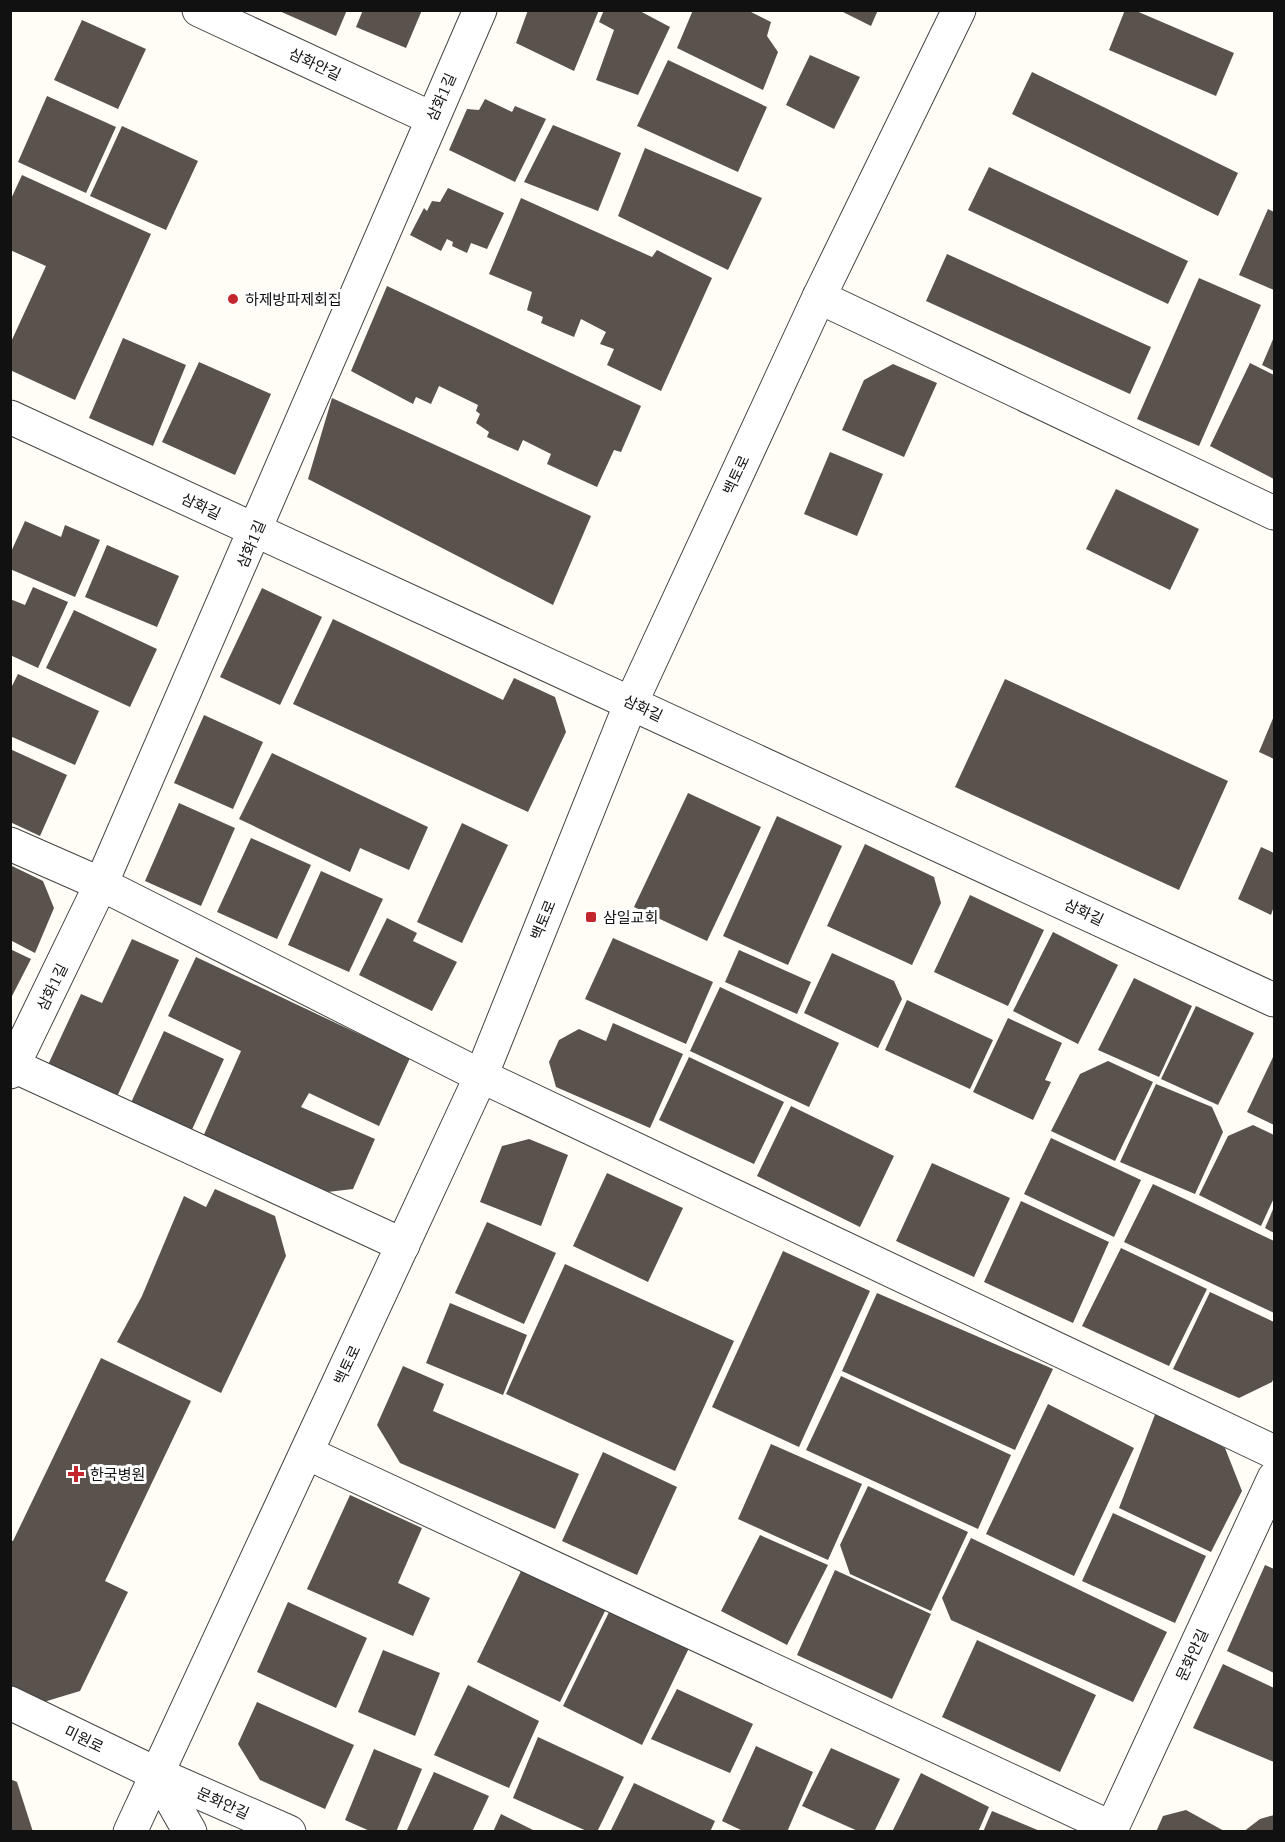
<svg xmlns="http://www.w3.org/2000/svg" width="1285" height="1842" font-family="'IBM Plex Serif','Noto Sans KR',serif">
	<rect width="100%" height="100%" fill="#fffdf5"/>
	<path fill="#5a524d" d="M277,10H347L336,36Z
		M363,10H422L406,48L356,27Z
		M528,10H599L574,71L516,43Z
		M604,10H638L670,27L638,95L596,80L614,30L599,22Z
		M693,10H747L771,22L767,36L778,52L763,90L677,48Z
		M839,10H878L871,26Z
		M1125,10H1134L1234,53L1216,96L1109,50Z
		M82,20L146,49L118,109L54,80Z
		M810,55L860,77L834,129L786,105Z
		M668,60L767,107L738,172L637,126Z
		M1032,72L1238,173L1218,216L1012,114Z
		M47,96L116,127L86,193L18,162Z
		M485,99L512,112L515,106L546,119L515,182L449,150L467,109L479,110Z
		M553,125L621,153L598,211L524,182Z
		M122,126L198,161L166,230L90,196Z
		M645,148L762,198L728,270L618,216Z
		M989,167L1188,261L1168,304L968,210Z
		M22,175L151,234L75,400L10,370V344L46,266L10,250V201Z
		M448,188L504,213L487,249L471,243L467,253L452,246L453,242L447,239L441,251L410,235L424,208L427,211L432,201L440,202Z
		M521,198L652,257L657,250L712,278L661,391L607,365L614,349L600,344L606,332L581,319L574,337L541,323L543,317L527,310L532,292L489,274Z
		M1268,209L1274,212V290L1239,275Z
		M947,254L1151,347L1130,394L926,301Z
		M1199,278L1261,305L1199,446L1137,419Z
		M387,286L641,406L621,452L614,450L597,487L547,464L551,454L523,440L518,451L487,437L489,432L476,423L480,414L476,411L478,405L439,386L431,404L416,397L413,404L351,371Z
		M1274,337V371L1262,365Z
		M123,338L186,365L153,446L89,418Z
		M199,362L271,394L235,475L162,442Z
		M1250,363L1274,375V479L1210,446Z
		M893,364L937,383L904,457L842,430L864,380Z
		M332,398L591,516L553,605L308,479Z
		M830,452L883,474L857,536L804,514Z
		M1116,489L1199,529L1170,590L1086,549Z
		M25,521L61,537L65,525L100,540L75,597L10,569V554Z
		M107,545L179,576L157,627L85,597Z
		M33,587L68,602L38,668L10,655V599L25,605Z
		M262,588L322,617L280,705L220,677Z
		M74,610L157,649L130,707L46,668Z
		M333,619L503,700L514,678L555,697L566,732L528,812L293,704Z
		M18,674L99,711L75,765L10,736V690Z
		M1005,679L1228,781L1179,890L955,787Z
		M204,715L263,742L233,809L174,783Z
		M1274,716V759L1259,752Z
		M10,749L67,775L40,836L10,822Z
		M272,753L428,827L409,870L360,848L350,872L239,819Z
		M688,793L761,827L707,941L634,907Z
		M179,803L235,828L201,906L145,881Z
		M777,816L842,846L788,965L723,936Z
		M462,823L508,845L462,943L417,922Z
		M251,838L311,865L277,939L217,912Z
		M865,844L934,877L941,903L912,965L827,926Z
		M1261,847L1274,853V906L1271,915L1238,899Z
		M10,865L43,881L54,908L35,953L10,940Z
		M321,871L383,899L349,972L288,945Z
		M970,895L1044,930L1008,1006L934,972Z
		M387,918L417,933L413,941L457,962L432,1011L359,975Z
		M1053,932L1118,965L1078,1044L1013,1011Z
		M613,938L713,982L686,1044L585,999Z
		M132,939L179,960L116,1099L47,1067L81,994L102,1003Z
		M10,949L31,959L10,1000Z
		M739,950L811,982L797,1014L725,982Z
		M832,953L894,981L902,999L878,1048L804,1013Z
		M196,957L410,1058L379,1126L309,1093L301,1107L375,1139L353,1189L319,1193L202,1139L241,1051L168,1016Z
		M1134,978L1192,1006L1159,1077L1098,1050Z
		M720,987L839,1043L809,1107L690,1051Z
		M907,1000L993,1040L970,1089L885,1050Z
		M1196,1006L1254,1033L1218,1105L1161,1079Z
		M1008,1018L1062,1043L1045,1080L1051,1082L1033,1120L973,1092Z
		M613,1023L683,1054L650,1128L556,1087L549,1062L559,1040L579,1029L606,1041Z
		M164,1031L224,1059L190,1134L129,1107Z
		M1274,1055V1125L1247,1112Z
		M689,1057L784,1102L754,1164L659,1120Z
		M1108,1061L1153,1082L1115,1161L1051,1131L1080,1074Z
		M1156,1084L1212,1107L1223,1132L1195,1194L1120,1162Z
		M791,1106L894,1156L860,1227L757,1176Z
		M1253,1125L1274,1135V1198L1261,1226L1199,1195L1228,1136Z
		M1051,1138L1141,1180L1114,1237L1024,1194Z
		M529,1139L568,1155L541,1226L480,1202L502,1146Z
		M932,1163L1010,1198L974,1277L896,1241Z
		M607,1173L683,1208L648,1282L573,1246Z
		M1153,1184L1274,1241V1313L1124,1242Z
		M215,1189L275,1216L286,1256L221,1393L117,1342L142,1296L184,1196L206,1207Z
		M1021,1201L1109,1242L1073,1323L984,1282Z
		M1274,1207V1233L1265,1228Z
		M487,1222L556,1253L524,1324L455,1293Z
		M1121,1248L1207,1289L1169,1366L1082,1326Z
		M783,1251L870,1291L799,1447L712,1407Z
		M565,1264L734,1341L675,1471L506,1394Z
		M1210,1292L1274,1322V1377L1272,1382L1239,1398L1173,1369Z
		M877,1293L1053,1369L1015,1450L842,1371Z
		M450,1303L527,1335L503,1395L426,1363Z
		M101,1358L191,1401L105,1581L128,1592L80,1691L37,1704L10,1691V1540L13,1541Z
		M403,1366L444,1384L433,1411L579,1474L555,1529L400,1463L377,1425Z
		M841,1376L1011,1455L978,1529L806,1450Z
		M1048,1404L1134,1448L1074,1576L986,1534Z
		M1156,1412L1225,1448L1242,1491L1211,1552L1119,1508Z
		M771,1444L862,1484L828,1560L738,1519Z
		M603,1452L677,1487L637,1575L562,1541Z
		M868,1486L968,1532L931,1611L850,1574L840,1545Z
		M350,1495L422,1528L398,1583L430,1598L413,1636L307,1589Z
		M1113,1513L1206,1556L1175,1623L1082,1581Z
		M760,1535L828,1565L787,1645L721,1611Z
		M971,1538L1167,1632L1133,1702L951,1620L942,1598Z
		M1265,1565L1274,1569V1673L1227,1651Z
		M523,1567L607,1607L560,1702L477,1662Z
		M835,1570L931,1614L892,1699L797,1655Z
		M288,1602L367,1638L336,1708L257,1672Z
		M611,1608L690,1646L642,1745L563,1706Z
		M977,1640L1096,1695L1060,1772L942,1717Z
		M383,1650L440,1673L415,1736L358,1712Z
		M1223,1664L1274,1688V1762L1193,1728Z
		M468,1685L539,1721L509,1788L434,1755Z
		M677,1689L753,1724L730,1773L651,1739Z
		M257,1702L354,1745L325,1809L260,1780L238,1744Z
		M538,1737L624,1777L597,1832H589L513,1798Z
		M756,1746L813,1772L787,1832H745L722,1821Z
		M831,1748L900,1779L874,1832H860L802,1806Z
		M374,1749L422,1769L396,1832H372L345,1820Z
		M434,1772L489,1796L472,1832H406Z
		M921,1773L989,1807L978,1832H892Z
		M10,1779L17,1782L33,1832H10Z
		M634,1783L715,1821L710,1832H610Z
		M1186,1810L1226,1832H1156L1163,1816Z
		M992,1811L1040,1831V1832H983Z
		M501,1814L537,1832H493Z
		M1274,1815V1832H1243L1260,1819Z"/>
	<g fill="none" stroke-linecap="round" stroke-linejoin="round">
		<g stroke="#444" stroke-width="35">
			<path id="minor" d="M199,10L431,118
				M819,297L1274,513
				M10,417L1274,1000
				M10,844L101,884L481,1076L1274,1452
				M14,1066L403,1245
				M10,1072L101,884L480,10
				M307,1453L1112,1828
				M157,1774L289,1832
				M1110,1832L1274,1478"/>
		</g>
		<g stroke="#444" stroke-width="35">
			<path id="tertiary" d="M10,1703L157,1774L190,1832
				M130,1832L481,1076L631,703L819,297L959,10"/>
		</g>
		<use href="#minor" stroke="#fff" stroke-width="33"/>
		<use href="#tertiary" stroke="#fff" stroke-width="33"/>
	</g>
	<g fill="#c4262e" stroke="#fff" stroke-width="2">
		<circle cx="233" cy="299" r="6"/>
		<rect x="585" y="911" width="12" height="12" rx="3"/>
		<path d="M73 1465h6v6h6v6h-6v6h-6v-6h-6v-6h6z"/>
	</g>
	<g text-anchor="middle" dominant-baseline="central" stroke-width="6" stroke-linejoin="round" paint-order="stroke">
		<g font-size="15" fill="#111" stroke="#fff">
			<text transform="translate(315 64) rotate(25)">삼화안길</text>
			<text transform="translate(441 97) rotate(-66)">삼화1길</text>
			<text transform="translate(736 475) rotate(-65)">백토로</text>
			<text transform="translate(201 506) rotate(25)">삼화길</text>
			<text transform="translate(251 544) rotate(-67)">삼화1길</text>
			<text transform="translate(643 708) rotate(25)">삼화길</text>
			<text transform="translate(1084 912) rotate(25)">삼화길</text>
			<text transform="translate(543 920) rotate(-68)">백토로</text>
			<text transform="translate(52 987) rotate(-64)">삼화1길</text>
			<text transform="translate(347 1365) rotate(-65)">백토로</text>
			<text transform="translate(1192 1655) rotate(-65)">문화안길</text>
			<text transform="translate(84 1739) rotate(26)">미원로</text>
			<text transform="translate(223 1803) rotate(24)">문화안길</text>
		</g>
		<g font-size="15" fill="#111" stroke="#fff" text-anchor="start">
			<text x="245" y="299">하제방파제회집</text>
			<text x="603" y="917">삼일교회</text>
			<text x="90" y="1474">한국병원</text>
		</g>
	</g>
	<rect width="1285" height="1842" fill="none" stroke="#111111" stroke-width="24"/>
</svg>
